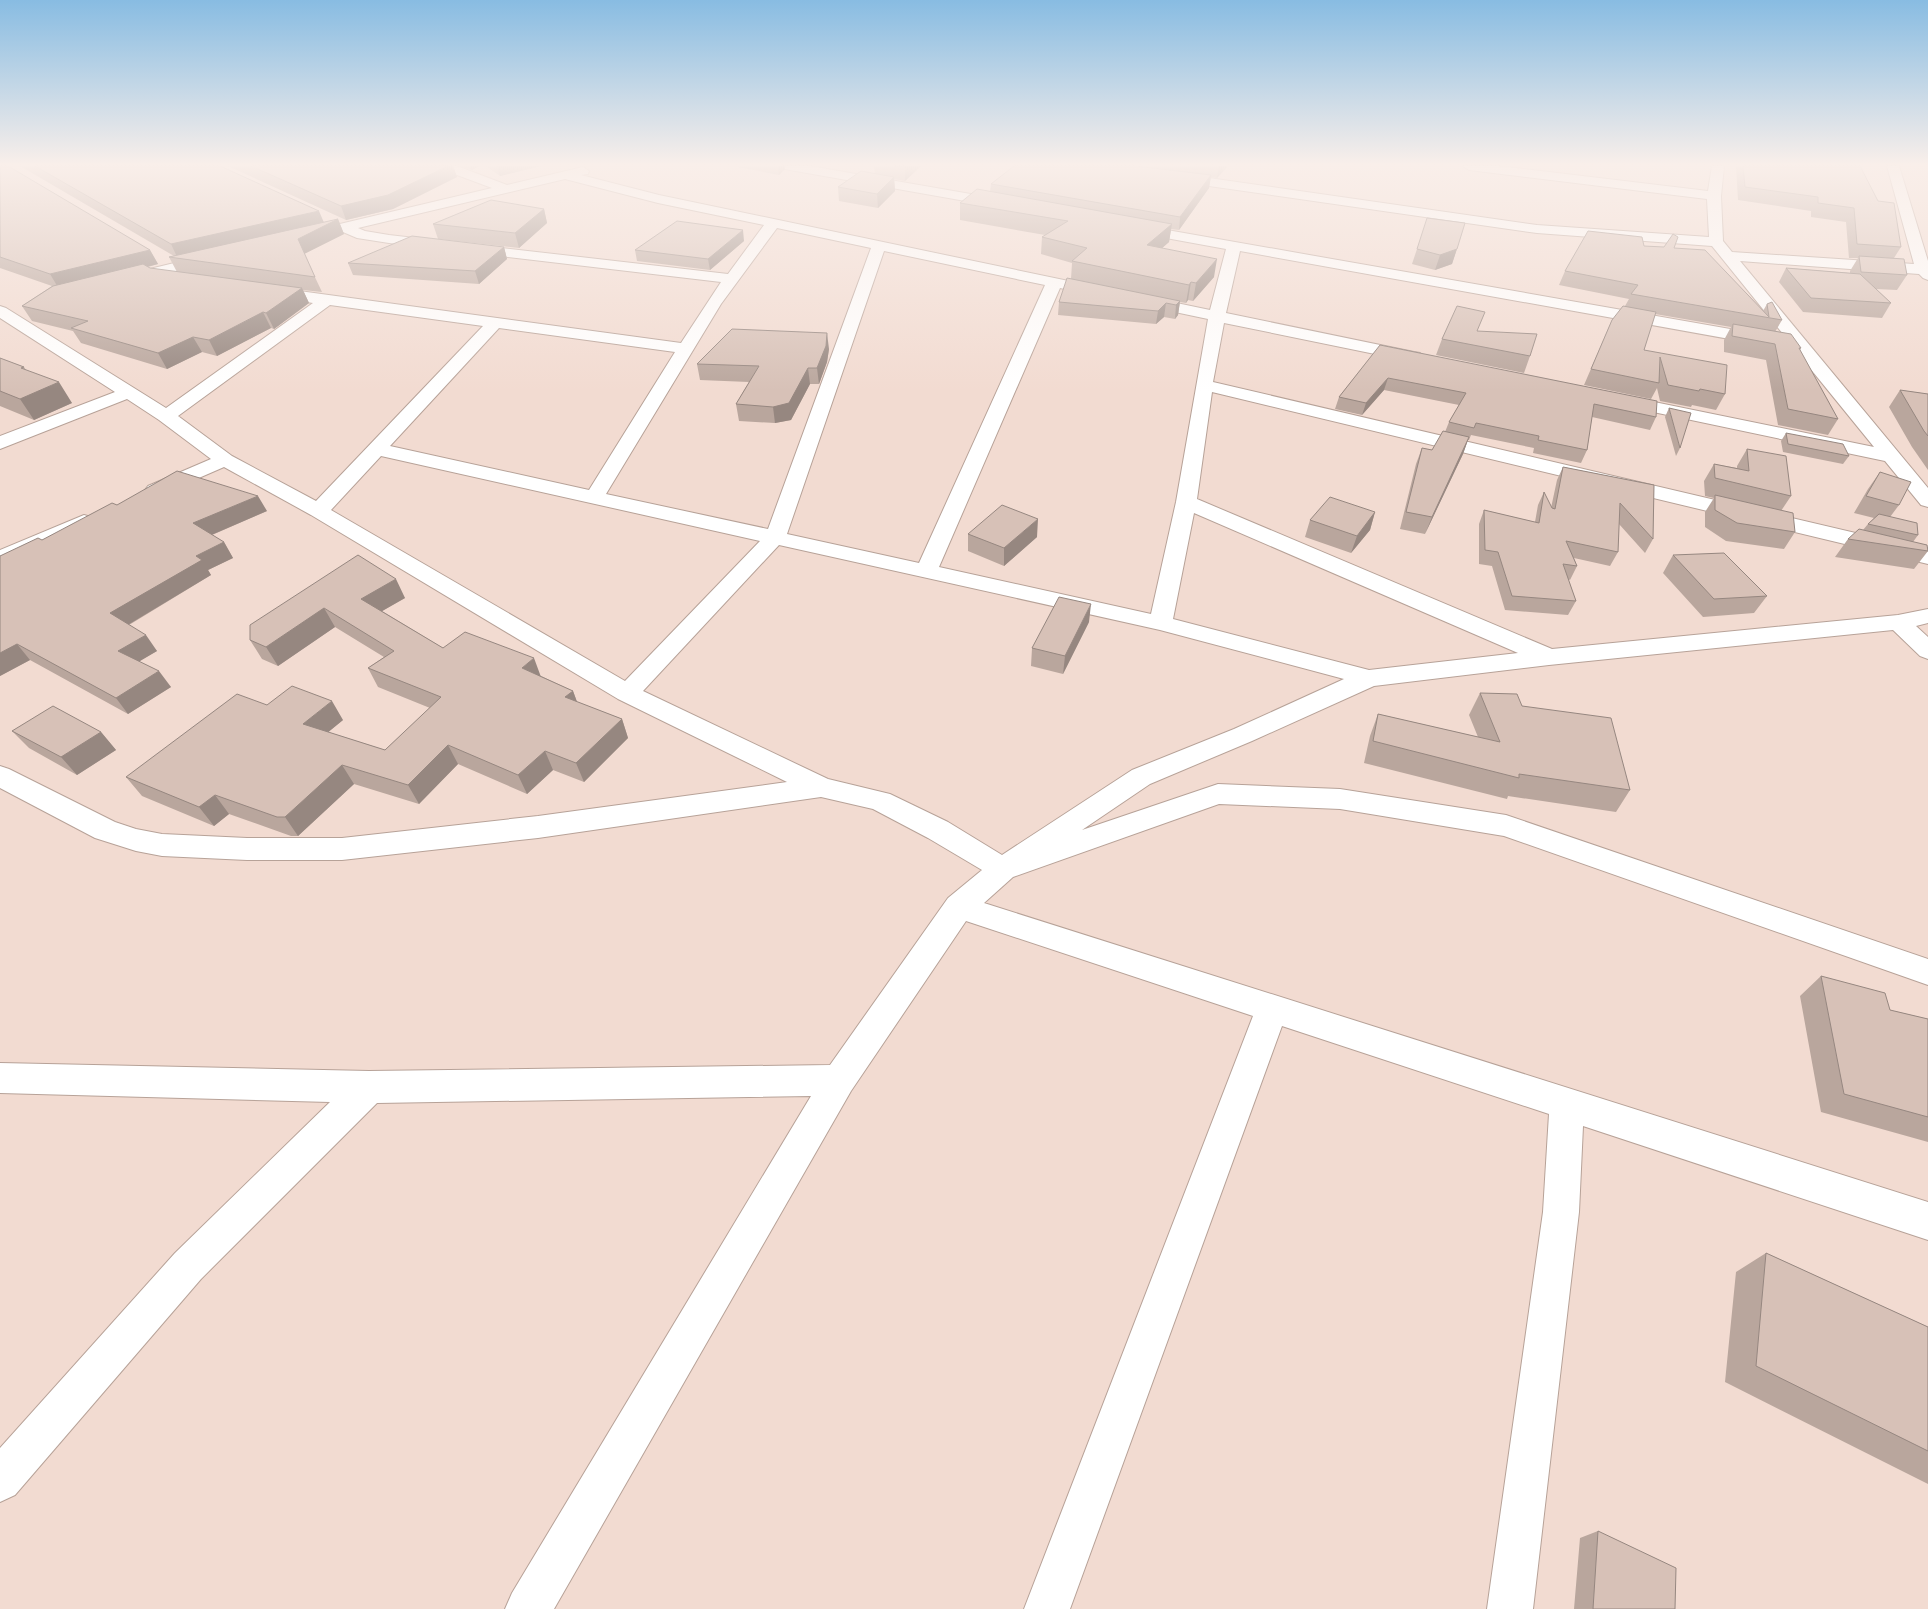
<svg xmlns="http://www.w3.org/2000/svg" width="1928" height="1609" font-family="'Public Sans',sans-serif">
	<rect width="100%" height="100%" fill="#f2dbd1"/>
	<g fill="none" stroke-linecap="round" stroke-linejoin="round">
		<g stroke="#b7a298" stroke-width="2">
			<path id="minor" d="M440,166H457L507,185L583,167L589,171L588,174L581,175L659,195L1107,289L1109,292L1107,295L1101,297L1060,288L939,567L1151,614L1176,502L1208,319L1137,304L1135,301L1137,298L1143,296L1210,310L1226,249L1133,232L1128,231L1126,228L1128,225L1133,224L1787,339L1712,246L1537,233L1174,181L1169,180L1168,177L1169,174L1174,173L1537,225L1709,237L1707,199L1469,170L1463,166H1498L1708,191L1712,166H1724L1721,196L1723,241L1732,252L1914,264L1887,166H1899L1928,261V280L1923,278L1919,274L1740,261L1928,488V507L1921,505L1885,461L1620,405L1614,404L1611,400L1614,396L1620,395L1874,447L1796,351L1240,251L1226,313L1414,352L1420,353L1423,357L1420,361L1414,362L1224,323L1213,382L1928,550V564L1212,392L1197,499L1552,649L1898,615L1928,609V623L1916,626L1928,637V659L1920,656L1893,630L1549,665L1374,686L1252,741L1150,784L1082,830L1218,784L1340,789L1506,815L1928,959V985L1504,836L1340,809L1219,804L1013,877L984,903L1928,1202V1240L1583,1126L1579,1212L1533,1609H1487L1543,1212L1549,1114L1282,1026L1070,1609H1024L1253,1016L966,921L851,1091L554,1609H505L512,1593L811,1096L377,1103L201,1279L15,1495L0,1502V1448L175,1253L330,1102L0,1093V1063L369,1071L830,1065L948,898L982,870L928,838L873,809L821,797L538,838L342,860H247L162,856L136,851L95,838L0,788V766L9,769L115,822L136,829L162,834L247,838H342L538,816L787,782L618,699L311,515L224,467L162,494L155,496L148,494L145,490L148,486L211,459L159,420L127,399L0,449V436L115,392L0,318V306L6,308L166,408L313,303L264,295L262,292L264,289L270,287L681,343L721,282L389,243L357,238L343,232L306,240L301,239L299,236L301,233L306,232L492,188L441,169ZM565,179L658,203L764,225L728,274L389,235L365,231L358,228ZM777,228L871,248L768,529L606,494L721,304ZM884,251L1045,285L919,563L787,534ZM330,305L483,326L316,501L232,456L178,416ZM499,328L675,352L589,490L390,446ZM381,456L760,541L625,681L331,510ZM1194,513L1518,653L1369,670L1173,619ZM779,545L1160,630L1344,679L1234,729L1132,770L1002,855L948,822L890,794L828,779L643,691Z
				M784,166H810L1005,200L1012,204L1005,208L790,170L785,169Z
				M211,254L216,255L218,258L216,261L126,284L121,282L118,279L121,276Z
				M84,515L91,517L94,521L91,525L0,565V550Z"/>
		</g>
		<use href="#minor" fill="#fff" fill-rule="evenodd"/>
	</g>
	<path fill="#b9a69d" d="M0,166L150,250L158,264L148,267L150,268L177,272L169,257L174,256L20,166H220L324,222L338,219L344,234L304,254L322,292L303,290L309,303L274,329L271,328L217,356L202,352L167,369L81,343L73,331L32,321L22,306L52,286L0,268Z
		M228,166H453L457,177L393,209L346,220Z
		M461,166H479L472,170Z
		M486,166H541L500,176Z
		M737,166H785V169L779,175L738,167Z
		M874,166H921L905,181L894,179L895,191L878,208L839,201L838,187L875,174Z
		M1151,166H1228L1217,178L1211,177L1209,188L1179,230L1171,229L1169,242L1162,248L1214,277L1193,301L1188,300L1186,303L1180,302L1178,315L1175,319L1164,317L1156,324L1058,315L1059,302L1071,279L1072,263L1041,254L1042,237L1045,235L960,220V203L990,192L991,184L1151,168Z
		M1736,166H1860L1901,247L1894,258L1907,275L1897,290L1876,289L1891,303L1882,318L1803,312L1779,282L1786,268L1850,273V271L1858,258H1849L1846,222L1811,217V211L1738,200Z
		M544,209L547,223L519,248L438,239L433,224Z
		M1465,223L1452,264L1435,270L1412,264L1417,249Z
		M744,241L710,270L637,261L635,250Z
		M1644,246L1674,248L1763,311L1767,304L1782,320L1775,332L1801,348L1800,350L1838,419L1828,435L1778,425L1766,360L1724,352V340L1731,327L1655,314L1644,350L1725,394L1716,410L1692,405L1691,407L1660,401L1657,388L1651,399L1584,385L1612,320L1625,306L1629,299L1559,285L1565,271Z
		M504,247L507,259L479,284L353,275L348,263Z
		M1478,331L1530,356L1524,373L1436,355L1442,339Z
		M1380,345L1656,417L1650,430L1592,417L1587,450L1581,463L1533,453L1534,448L1471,435L1469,440H1468L1463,454L1425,534L1400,529L1416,464L1422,448L1432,450L1445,432L1449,422L1459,405L1384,390L1362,415L1335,409L1339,397Z
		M829,349L827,362L819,384H810L791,420L775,423L739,421L736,404L749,382L700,380L697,364Z
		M0,358L24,367L26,370L72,403L34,420L0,406Z
		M1900,390L1928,394V470L1912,447L1889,407Z
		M1669,408L1680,448L1676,456L1665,417Z
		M1786,433L1849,456L1843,464L1783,452L1781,441Z
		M1747,449L1791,496L1781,511L1795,532L1784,549L1726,541L1705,527V512L1714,498L1705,496L1704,481L1714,464L1737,468V466Z
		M1563,467L1654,485L1653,539L1645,553L1619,524L1618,552L1610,566L1574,558L1577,566L1570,580L1568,579L1576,601L1568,615L1505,610L1492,566L1479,564V524L1484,510L1535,522L1538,505L1544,492L1551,508L1557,480Z
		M1880,472L1899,505L1890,517L1918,535L1913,542L1928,551L1914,569L1835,557L1848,539L1863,530L1868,524L1874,518L1854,513L1868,489Z
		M117,505L267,511L212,535L224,542L233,558L208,570L211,575L129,625L157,651L139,661L171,687L128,714L30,660L0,676V556L42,540Z
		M1375,512L1370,530L1351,553L1305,537L1310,520Z
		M968,534L1037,537L1004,566L968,551Z
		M358,555L405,598L382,611L443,648L541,676L573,691L577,702L622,719L628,738L584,782L553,770L527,794L458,764L419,804L354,784L298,836H291L229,814L214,826L142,796L126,777L267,705L343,720L328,732L385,750L430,708L378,687L368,668L384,657L335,627L278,666L262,659L250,640Z
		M1673,555L1767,596L1754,613L1703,617L1663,573Z
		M1089,622L1063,674L1031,666L1032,648Z
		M1480,693L1522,706L1630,790L1616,812L1508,796L1507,799L1364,763L1370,736L1378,714L1478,737L1469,715Z
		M12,731L101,732L116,750L77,775L29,748Z
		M1821,976L1890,1010L1928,1019V1142L1821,1112L1800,996Z
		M1766,1253L1928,1327V1484L1725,1382L1736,1272Z
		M1598,1531L1675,1609H1574L1580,1538Z"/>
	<path fill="#968780" d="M448,166H453L457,177L393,209L346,220L341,206Z
		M470,166H479L472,170Z
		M497,166H541L500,176Z
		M778,166H785V169L779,175Z
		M906,166H921L905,181V167Z
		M1219,166H1228L1217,178Z
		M1211,175L1209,188L1179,230L1180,217Z
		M894,177L895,191L878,208L877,194Z
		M544,209L547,223L519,248L515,233Z
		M319,211L325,225L178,259L171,244Z
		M338,219L344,234L304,254L298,239Z
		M1172,224L1169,242L1145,263L1147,245Z
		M743,230L744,241L710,270L708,259Z
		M504,247L507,259L479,284L475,271Z
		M1457,249L1452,264L1435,270L1440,255Z
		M150,250L158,264L59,289L50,274Z
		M1217,259L1214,277L1193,301L1196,283Z
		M1191,282L1188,300L1186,303L1189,285Z
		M302,288L309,303L274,329L266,313Z
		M1180,301L1178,315L1175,319L1176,305Z
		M1166,303L1164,317L1156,324L1158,311Z
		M263,312L271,328L217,356L209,340Z
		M827,333L829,349L827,362L819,384L817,368Z
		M193,337L202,352L167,369L158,353Z
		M808,368L810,384L791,420L775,423L773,407Z
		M1388,378L1384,390L1362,415L1366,403Z
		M59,382L72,403L34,420L20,399Z
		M1469,437L1463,454L1425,534L1432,517Z
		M258,496L267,511L202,539L193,523Z
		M1375,512L1370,530L1351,553L1357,536Z
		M1038,519L1037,537L1004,566V548Z
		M224,542L233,558L208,570L211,575L121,629L110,613L196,556Z
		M396,579L405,598L370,618L361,599Z
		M1091,604L1089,622L1063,674L1065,656Z
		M324,608L335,627L278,666L266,647Z
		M146,635L157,651L130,667L118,651Z
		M17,644L30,660L0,676V653Z
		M534,658L541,677L522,668Z
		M159,671L171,687L128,714L116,698Z
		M573,691L580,710L565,697Z
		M332,701L343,720L315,743L303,724Z
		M622,719L628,738L584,782L576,763Z
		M101,732L116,750L77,775L61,757Z
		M448,745L458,764L419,804L408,785Z
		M545,751L553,770L527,794L518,775Z
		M342,765L354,784L298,836L285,817Z
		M215,795L229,814L214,826L199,807Z"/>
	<path fill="#d7c1b7" stroke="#968780" d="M0,166H8L150,250L50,274L0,257Z
		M35,166H220L319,211L171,244Z
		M251,166H448L388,195L341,206Z
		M895,166H906L905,167Z
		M1014,166H1136L1211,175L1180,217L991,184Z
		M1743,166H1860L1878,201L1894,203L1901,247L1857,244L1854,208L1818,203V197L1745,187Z
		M861,171L894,177L877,194L838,187Z
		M977,189L1172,224L1147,245L1217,259L1196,283L1191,282L1189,285L1072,261L1087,248L1042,237L1068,221L960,203Z
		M491,200L544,209L515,233L433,224Z
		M1427,218L1465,223L1457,249L1440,255L1417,249Z
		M338,219L298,239L315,277L169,257Z
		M677,221L743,230L708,259L635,250Z
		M1588,231L1642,237L1644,246L1664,247L1673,234L1678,237L1674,248L1705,250L1769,317L1767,304L1772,302L1782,320L1631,294L1638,285L1565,271Z
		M412,236L504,247L475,271L348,263Z
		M1859,256L1904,259L1907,275L1861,272Z
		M143,264L150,268L302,288L266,313L263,312L209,340L193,337L158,353L71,328L88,321L22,306L53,286Z
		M1786,268L1860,274L1891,303L1811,298Z
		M1067,278L1180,301L1176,305L1166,303L1158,311L1059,302Z
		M1457,306L1485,312L1477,331L1537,334L1530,356L1442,339Z
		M1623,306L1656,312L1644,350L1727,365L1725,394L1700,389L1699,391L1668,385L1660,357L1659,383L1591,369L1612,320Z
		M1733,324L1791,334L1801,348H1799L1838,419L1788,409L1775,344L1732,336Z
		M732,329L827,333L826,346L817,368H808L789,403L773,407L736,404L759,366L697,364Z
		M1380,345L1657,401L1656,417L1594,404L1587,450L1538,440L1539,436L1476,423L1474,428L1449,422L1466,393L1388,378L1366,403L1339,397Z
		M0,358L24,367L21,368L59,382L20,399L0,391Z
		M1900,390L1928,394V436L1924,431Z
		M1669,408L1691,413L1680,448Z
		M1443,431L1469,437L1432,517L1406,512L1422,448L1432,450Z
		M1786,433L1843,444L1849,456L1788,444Z
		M1747,449L1786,456L1791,496L1715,478L1714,464L1749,471Z
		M1563,467L1654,485L1653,539L1620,503L1618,552L1566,541L1577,566L1563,564L1576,601L1512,596L1498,552L1485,550L1484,510L1539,523L1544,492L1552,508L1555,509Z
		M177,471L258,496L193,523L224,542L196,556L202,560L110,613L146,635L118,651L159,671L116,698L17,644L0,653V556L38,538L42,540L112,503L117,505Z
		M1880,472L1911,482L1899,505L1866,496Z
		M1715,495L1793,513L1795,532L1737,523L1715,510Z
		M1330,497L1375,512L1357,536L1310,520Z
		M1002,505L1038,519L1004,548L968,534Z
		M1879,514L1917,523L1918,535L1868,524Z
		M1859,529L1927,545L1928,551L1848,539Z
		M1724,553L1767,596L1714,599L1673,555Z
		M358,555L396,579L361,599L443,648L465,632L534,658L522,668L573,691L565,697L622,719L576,763L545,751L518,775L448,745L408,785L342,765L285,817H277L215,795L199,807L126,777L237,694L267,705L292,686L332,701L303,724L385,750L441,697L368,668L394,651L324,608L266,647L250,640V625Z
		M1059,597L1091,604L1065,656L1032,648Z
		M1480,693L1517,694L1522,706L1611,718L1630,790L1519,774V778L1373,741L1378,714L1500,742Z
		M53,706L101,732L61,757L12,731Z
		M1821,976L1885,993L1890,1010L1928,1019V1117L1844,1094Z
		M1766,1253L1928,1327V1451L1756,1366Z
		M1598,1531L1676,1568L1675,1609H1593Z"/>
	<linearGradient id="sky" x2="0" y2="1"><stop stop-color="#88bce2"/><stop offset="0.42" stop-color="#f9efea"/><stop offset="1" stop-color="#f9efea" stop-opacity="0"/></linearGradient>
	<rect width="1928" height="391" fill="url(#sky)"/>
</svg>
